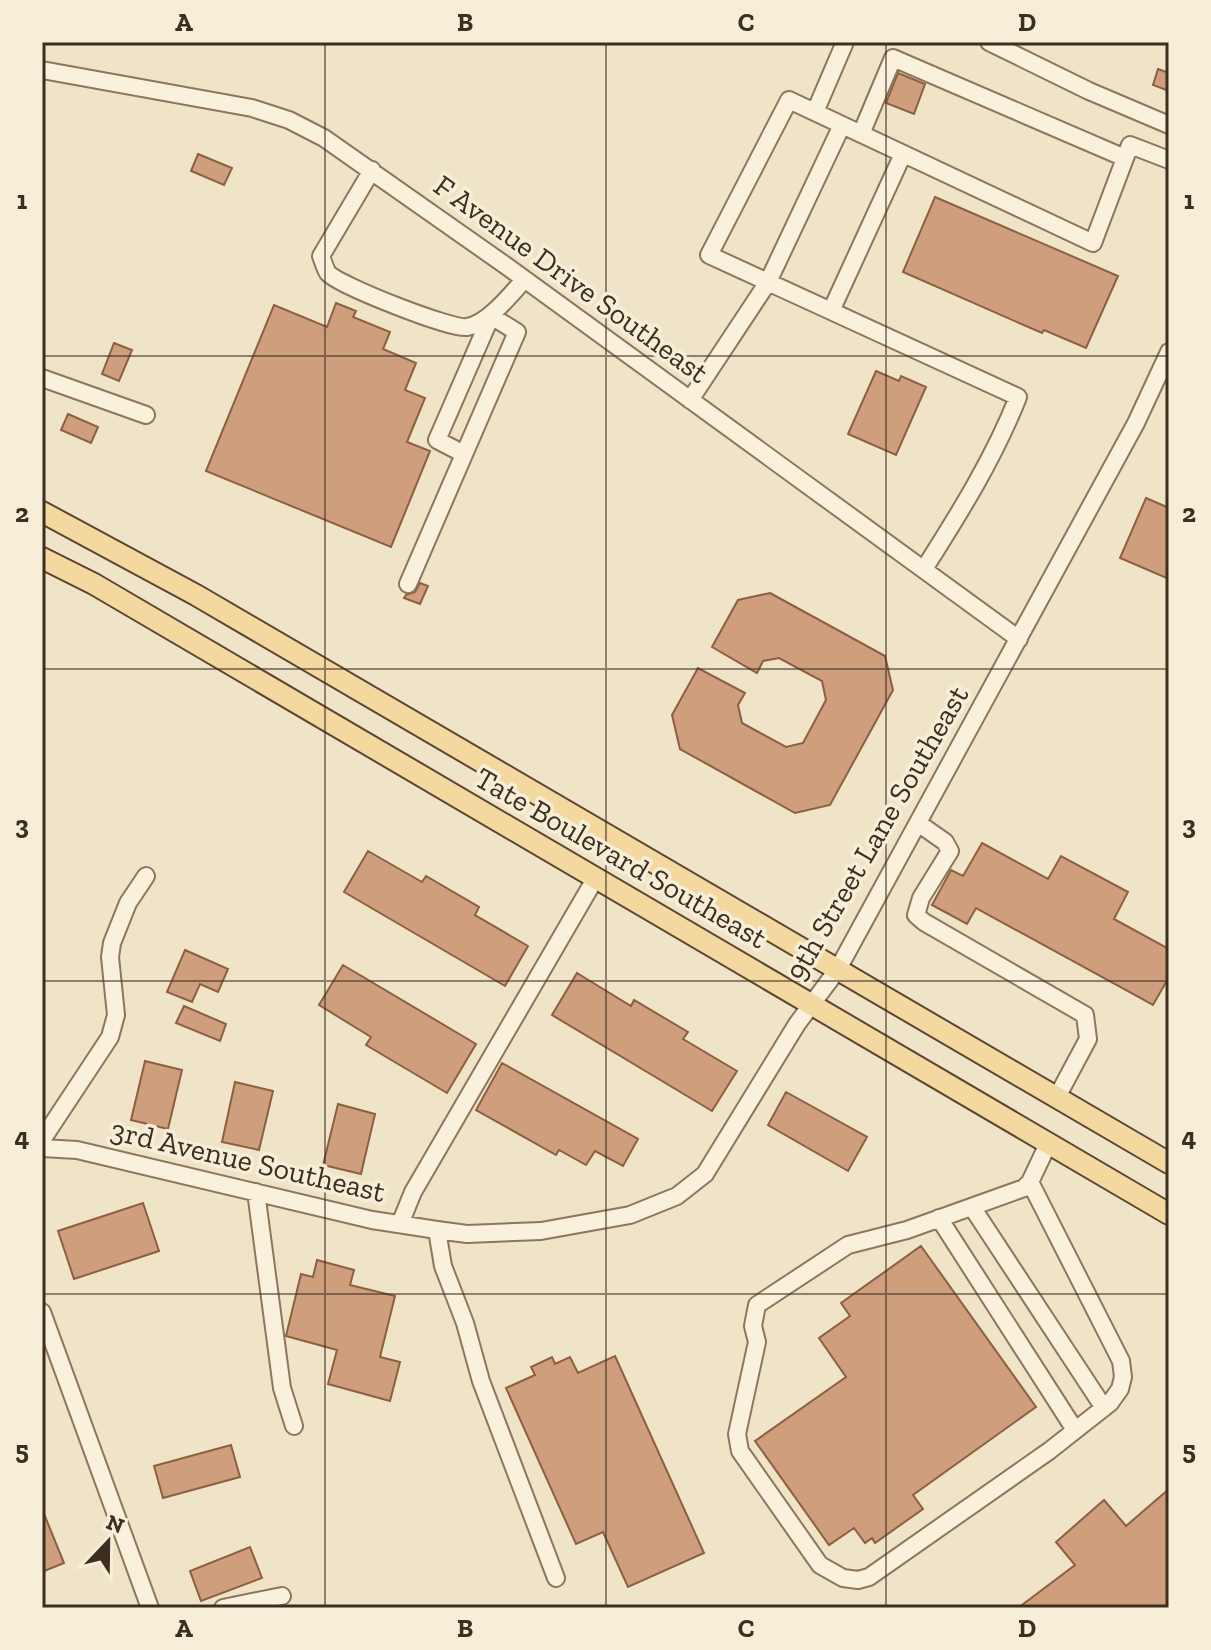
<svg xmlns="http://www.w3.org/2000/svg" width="1211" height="1650" font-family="'Zilla Slab',serif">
	<rect width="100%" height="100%" fill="#f0e4c8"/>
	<path fill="#cf9f7d" stroke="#8d5f41" stroke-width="2" d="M1158,69L1169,73V91L1153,85Z
		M898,73L925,84L914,114L886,103Z
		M198,154L232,168L224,185L191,171Z
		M935,197L1118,276L1086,348L1044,330L1042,333L903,272Z
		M336,303L356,311L353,317L390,332L383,349L416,363L405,390L425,398L407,442L430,451L391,547L206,471L274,305L327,327Z
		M114,343L132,350L119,381L102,374Z
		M876,371L899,381L901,376L926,387L896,455L848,434Z
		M68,414L98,427L91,443L61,430Z
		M1146,498L1169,508V579L1120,558Z
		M420,583L428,586L420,604L404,598L406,595L415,592Z
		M770,593L885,656L893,690L830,805L795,813L680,749L672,715L698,668L745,693L738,705L742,723L786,747L803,743L826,700L822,681L779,658L763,661L757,673L712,647L738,600Z
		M982,843L1048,879L1061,856L1128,892L1114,919L1169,949V977L1153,1005L976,908L967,924L932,905L951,870L963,876Z
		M368,851L422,882L426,876L479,907L475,915L528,946L505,986L344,892Z
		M185,950L228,969L218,992L200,984L192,1002L167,992Z
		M343,965L476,1044L447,1093L366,1045L371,1037L319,1005Z
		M577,973L631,1006L634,1000L688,1032L683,1039L737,1071L712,1111L552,1015Z
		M184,1006L226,1024L220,1041L176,1023Z
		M145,1061L182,1070L168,1129L131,1120Z
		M502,1063L638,1139L623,1166L595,1151L586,1165L559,1150L556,1155L476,1110Z
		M235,1082L273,1091L259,1150L222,1142Z
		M786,1092L867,1137L848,1171L768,1125Z
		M338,1104L375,1114L361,1174L323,1165Z
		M143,1203L159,1251L74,1279L58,1231Z
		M921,1246L1036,1407L913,1495L923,1509L875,1543L872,1538L865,1543L854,1528L829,1545L755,1441L846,1377L819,1338L850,1316L841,1303Z
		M317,1260L354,1270L350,1285L395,1296L380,1357L400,1362L390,1401L328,1384L337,1350L286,1336L301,1274L313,1277Z
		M615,1356L704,1553L628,1587L603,1532L576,1544L506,1388L535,1375L531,1367L552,1357L555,1364L570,1357L578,1373Z
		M231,1445L240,1477L163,1498L154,1466Z
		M1169,1489V1608H1018L1075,1565L1056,1542L1104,1500L1126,1526Z
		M42,1509L64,1563L42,1572Z
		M250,1547L262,1578L201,1601L190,1571Z"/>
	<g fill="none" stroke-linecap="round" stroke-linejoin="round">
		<g stroke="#8d765c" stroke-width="20">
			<path id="minor" d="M989,42L1089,91L1169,125
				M42,70L252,108L289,120L324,138L505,265L1019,639
				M815,112L845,42
				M861,134L893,58L1125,158
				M372,170L321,256C323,261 325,269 328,273C338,285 452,330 467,327C488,324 511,294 524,280
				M831,311L903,154
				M42,378L146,415
				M690,400L768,282L842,125
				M924,569C959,514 994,458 1018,397L709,255L789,100L1093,243L1130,145L1169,160
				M408,584L517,332L491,316L437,440L464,454
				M918,823L945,842L950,851L921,898L916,915L924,922L1085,1015L1088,1039L1057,1097
				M42,1140L110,1037L116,1015L110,957L112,943L128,903L146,876
				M42,1148L77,1150L372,1220L437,1230L467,1234L541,1231L630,1215L677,1196L705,1174L797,1024L838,969L1136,423L1169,352
				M1030,1182L1121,1361L1123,1377L1120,1389L1110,1403L1049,1451L869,1577L858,1580L843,1578L820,1565L740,1451L737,1434L757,1342L753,1326L757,1305L848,1245L907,1230L1024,1188L1030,1182L1048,1144
				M256,1192L282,1388L294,1426
				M972,1207L1104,1408
				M939,1218L1075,1430
				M400,1224L413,1192L595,879
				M437,1230L443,1266L465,1323L481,1381L556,1578
				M42,1312L150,1608
				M223,1608L282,1596"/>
		</g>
		<g stroke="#5b4430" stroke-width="24">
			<path id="major" d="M42,512L196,595L1169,1163
				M42,558L94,584L1169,1214"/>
		</g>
		<use href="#minor" stroke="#faf1dc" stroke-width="16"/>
		<use href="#major" stroke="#f3d9a0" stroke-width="20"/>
	</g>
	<path fill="none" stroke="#3d2e20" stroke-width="2" stroke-opacity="0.55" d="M325,42V1608M606,42V1608M886,42V1608M42,356H1169M42,669H1169M42,981H1169M42,1294H1169"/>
	<g text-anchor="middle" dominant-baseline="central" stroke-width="7" stroke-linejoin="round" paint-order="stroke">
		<g font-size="30" fill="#3d2e20" stroke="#f7eed8">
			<text transform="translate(571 279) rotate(36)">F Avenue Drive Southeast</text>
			<text transform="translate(877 833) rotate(-60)">9th Street Lane Southeast</text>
			<text transform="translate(621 858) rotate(30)">Tate Boulevard Southeast</text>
			<text transform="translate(248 1161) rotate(13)">3rd Avenue Southeast</text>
		</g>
	</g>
	<rect width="1211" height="1650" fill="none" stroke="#f7eed8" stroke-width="88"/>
	<g transform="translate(108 1542) rotate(22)" stroke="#f7eed8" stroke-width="6" paint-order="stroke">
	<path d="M0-6L14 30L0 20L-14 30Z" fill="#3d2e20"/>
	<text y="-12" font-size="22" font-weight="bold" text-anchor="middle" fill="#3d2e20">N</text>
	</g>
	<rect x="44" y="44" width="1123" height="1562" fill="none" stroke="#3d2e20" stroke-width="3"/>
	<g font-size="26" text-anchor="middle" font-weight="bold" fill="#3d2e20">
		<text x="184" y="31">A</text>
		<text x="465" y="31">B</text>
		<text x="746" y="31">C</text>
		<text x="1027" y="31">D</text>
		<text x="22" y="209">1</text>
		<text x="1189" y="209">1</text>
		<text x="22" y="522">2</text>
		<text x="1189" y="522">2</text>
		<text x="22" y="834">3</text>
		<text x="1189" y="834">3</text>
		<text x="22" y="1146">4</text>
		<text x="1189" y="1146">4</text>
		<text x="22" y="1459">5</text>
		<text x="1189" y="1459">5</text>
		<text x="184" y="1637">A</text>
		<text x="465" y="1637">B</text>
		<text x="746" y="1637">C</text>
		<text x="1027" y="1637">D</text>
	</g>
</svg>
